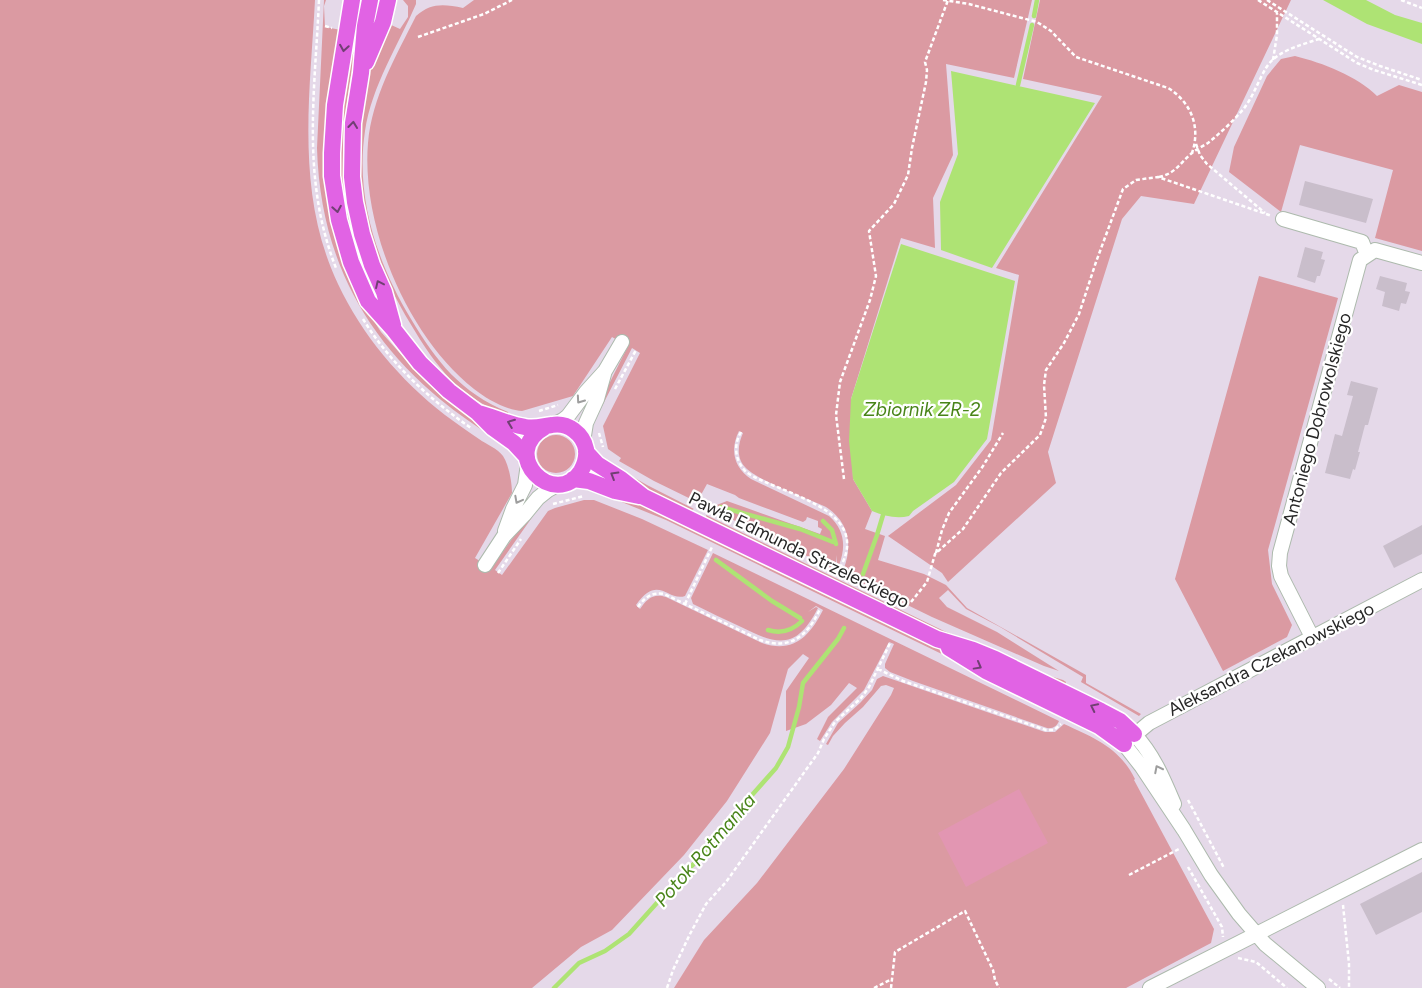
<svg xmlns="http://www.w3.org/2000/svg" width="1422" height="988" font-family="Figtree,sans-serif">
	<rect width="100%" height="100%" fill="#e5d9e9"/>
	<path fill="#db9aa2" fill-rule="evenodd" d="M0,0H315C310,96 295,193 338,284C362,335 400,380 445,415C456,423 467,431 479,439C486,444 498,449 503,456C509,465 512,483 512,493L475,558L491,568L533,510V516L495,570L502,575L548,511L555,508L584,500H594L642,519L708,550L685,596C668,602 658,573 636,605L640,609C647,599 653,593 666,597L762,643C793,654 810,636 823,610L816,606L808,612L816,607L818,608C796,651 777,645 739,626C724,619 709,612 693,604L691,598L713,553L1059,721C1057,726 1053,729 1047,728L913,681L890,672L885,668V664L894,644L889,642L864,690L832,722L820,741L817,739L828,717L857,688L849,683L831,705L806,724L786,731V691L809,658L803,654L788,669L770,733L727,801L684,855L612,930L581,947L532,988H0Z
		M324,0H326L324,6L325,27L341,30L327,123L361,301L381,332L424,380L445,399L488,430L494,438C476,426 458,414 441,400C361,334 320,252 317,148Z
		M358,0H364C355,55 342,111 343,166C343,211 356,255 375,295V297H373L348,230L339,177L342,108Z
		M403,0H416V4C398,46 372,85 365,131C355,197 377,263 411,319C436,361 461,393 508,412L509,417C458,395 438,370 410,323C378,270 357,211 360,148C360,131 364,112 365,96C367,72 380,47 389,24L400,29L408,17V6Z
		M474,0H1032L1014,78L946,64L953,155L933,198L935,248L901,238L851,399L853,479L872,511L865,529L885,536L878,560L924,574L946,585L967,608L1086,675V683L1141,714L1139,716L1081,682L1083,677L1000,627L966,609L948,590L939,598L947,607L997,632L1059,671L1044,666L932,617L709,508L727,501L820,534L822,529L818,527V521L807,517L806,520L803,522L739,498L735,495L707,484L697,502L654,481L619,461L621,458L608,449L603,426L640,353L632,348L601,408L596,410L628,346L612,337L573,396L522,411C508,411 485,398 474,389C408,337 361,227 368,143C372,97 396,56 416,16C431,3 443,4 463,8ZM739,431L743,433C738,444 736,457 745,467C756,480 808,499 826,507C848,521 853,544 844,568L846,569L855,564L846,570L836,565V555L837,564L839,565C846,547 845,530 829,516L751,479C733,467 730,449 739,431Z
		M1040,0H1291L1194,204L1141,196L1122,219L1048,452L1056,483L948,582L942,573L888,536L956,485L991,440L1019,275L996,268L1102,96L1023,79Z
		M1295,56C1323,63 1357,76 1377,96L1399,85L1422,92V251L1375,238L1393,170L1300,145L1281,212L1229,172L1234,147L1267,76L1281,59Z
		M1259,276L1338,298L1268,550L1272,584L1292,625L1287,637L1223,671L1175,579Z
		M537 454a19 19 0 1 1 38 0a19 19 0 1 1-38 0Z
		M619,469L647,485L694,509L690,511C665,499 638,489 619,469Z
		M605,491L644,506L933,645L983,674L666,520L607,496Z
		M706,515L944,631L1004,656L1043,674L1063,680L1066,682L1065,685L938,632L707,520Z
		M883,676L1045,732H1055L1064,724C1094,738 1119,747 1135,779L1134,780L1214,929L1211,943L1126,988H674L704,940L757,883L844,769L891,695L894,688L886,685L881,686L863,707L845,723L833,736L828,745L826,744L838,723L860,703L872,690L877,679Z"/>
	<path fill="#e296b2" d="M1019,789L1048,843L966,887L938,833Z"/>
	<path fill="#aee374" d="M1323,0H1366L1395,15L1422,23V44L1367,24Z
		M951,71L1095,103L992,268L941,250L940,202L958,154Z
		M901,244L1015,281L987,439L954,482L913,511L909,516C897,519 884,516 872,511L853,479L849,441L851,399Z"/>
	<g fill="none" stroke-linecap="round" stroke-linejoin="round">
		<path stroke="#aee374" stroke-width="4.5" d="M1034,16L1037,0
			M1018,85L1032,25
			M721,507L800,529L833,542
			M823,521L832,530L836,544
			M716,560L772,601L800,618
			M863,574L877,535L883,515
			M768,630C781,634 792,631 802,621
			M554,988L579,963L605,951L629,934L682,875L717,842L738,819L752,795L776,768L788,747L799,707L803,683L838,639L844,628"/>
	</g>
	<path fill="#c9becb" d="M1305,181L1373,199L1366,223L1299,205Z
		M1305,247L1323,252L1321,259L1325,260L1320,276H1317L1315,283L1297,277Z
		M1380,276L1407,283L1405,291L1410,292L1406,304L1401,303L1399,311L1382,306L1385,292L1376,289Z
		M1351,381L1378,388L1368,425H1365L1358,452H1360L1355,470L1353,469L1350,479L1325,473L1335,434L1342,436L1353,396L1347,395Z
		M1422,525V554L1394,568L1383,546Z
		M1422,872V912L1376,935L1360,904Z"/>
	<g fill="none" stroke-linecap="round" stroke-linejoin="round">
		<g stroke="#adbaad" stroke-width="16">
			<path id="minor" d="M1283,219L1362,242L1367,255
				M553,425L563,420L568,416L586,392L605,371L622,342
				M583,442L586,423L597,399L604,374
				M505,531L513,509L525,485L528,464
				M485,565L504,536L524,515L538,498L548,490L559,484
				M1312,637L1281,576L1279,566L1280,553L1360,260L1375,250L1422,263
				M1134,734C1153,754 1163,778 1174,804
				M1150,988L1422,850
				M1318,988L1265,944L1239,914L1211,875L1184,830L1142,767L1124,744L1149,723L1422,580"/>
		</g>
		<g stroke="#fff" stroke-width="19">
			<path id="major" d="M352,0L335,105L332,153V176L339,220L351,262L368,301L394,330L420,363L449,391L478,413L493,428L514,443L527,457
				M370,0L365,26L361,73L353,123L352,177L355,202L362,234L372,265L384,292L393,325
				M366,62L383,22L388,0
				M478,413C494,417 510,425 525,427C535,429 543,426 552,425C568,422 583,434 586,449C587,457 585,464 581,471C555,511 497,454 545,427
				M586,452L597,464L621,479L644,497L937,639L973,650L995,659L1101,711L1120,721L1134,734
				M573,479L589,481L615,491L639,496
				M949,648L986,671L1099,726L1124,744"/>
		</g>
		<path stroke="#fff" stroke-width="2.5" stroke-dasharray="4 2.5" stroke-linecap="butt" d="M319,0C315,92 301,179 336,268
			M943,0L969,4L1037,22L1051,31L1076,57L1168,88C1191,102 1201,127 1192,153
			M1258,0L1357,63L1374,70L1422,85
			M1267,0L1357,57L1380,66L1422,80
			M1401,0L1422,8
			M325,26L332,28
			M418,37L484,14L512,0
			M1273,60L1277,35V13
			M1196,144L1200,155L1207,164L1265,213
			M1159,177C1175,174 1181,162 1192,153C1197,149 1203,146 1208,143C1219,134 1230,124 1239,114C1252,101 1257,83 1266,68C1276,51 1301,45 1319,39
			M363,319C390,363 429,399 471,428
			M615,389L636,350
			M539,411L558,405
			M741,432C733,446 735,460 746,472C778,494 872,507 841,566
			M599,433L603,447
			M844,479L836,415L840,382L870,300L876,276L869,231L894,204L908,175L912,148L926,82L927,70L925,62L948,0
			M553,504L584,496
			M936,553L942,530L949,513L983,466L1003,433
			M498,573L521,539
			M911,602L927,582L935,554L963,529L1001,473L1040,435L1046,418L1044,385L1046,370L1064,343L1079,314L1096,262L1123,189L1136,180L1158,177L1272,216
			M685,604L712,547
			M638,607C645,597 652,592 664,594L760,640C791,651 808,635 820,609
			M878,669L903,681L1046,730H1054L1061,724
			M1188,800L1224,868
			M1188,867L1222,927L1223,937
			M1129,875L1179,849
			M1343,905L1349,964V988
			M1238,958L1256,962L1287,988
			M1329,979L1340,988
			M667,988L673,970L690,934L706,904L726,882L818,753L824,739L835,722L861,698L869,687L890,643
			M874,988L890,980
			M891,988L895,952L965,911L993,970L995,980L999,988"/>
		<use href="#minor" stroke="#fff" stroke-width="14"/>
		<use href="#major" stroke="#e163e4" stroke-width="16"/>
	</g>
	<defs><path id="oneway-chevron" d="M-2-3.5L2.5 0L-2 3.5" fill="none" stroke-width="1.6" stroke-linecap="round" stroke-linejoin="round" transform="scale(1.25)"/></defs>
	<g stroke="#713f73">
		<use href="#oneway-chevron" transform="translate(344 48) rotate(99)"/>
		<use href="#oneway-chevron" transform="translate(353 125) rotate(-84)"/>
		<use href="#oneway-chevron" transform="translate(337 209) rotate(80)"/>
		<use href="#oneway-chevron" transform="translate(379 284) rotate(-115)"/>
		<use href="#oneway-chevron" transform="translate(511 423) rotate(-159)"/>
		<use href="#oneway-chevron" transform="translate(614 475) rotate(-149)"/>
		<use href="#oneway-chevron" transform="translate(978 666) rotate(29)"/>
		<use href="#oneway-chevron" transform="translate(1094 707) rotate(-154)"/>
	</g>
	<g stroke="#9e9e9e">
		<use href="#oneway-chevron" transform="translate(580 400) rotate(125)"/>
		<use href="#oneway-chevron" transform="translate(518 500) rotate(118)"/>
		<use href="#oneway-chevron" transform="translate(1158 769) rotate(-117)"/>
	</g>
	<g text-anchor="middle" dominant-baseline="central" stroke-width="4.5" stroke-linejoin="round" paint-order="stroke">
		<g font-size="18" fill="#272727" stroke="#fff">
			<text transform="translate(1317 419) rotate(-75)">Antoniego Dobrowolskiego</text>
			<text transform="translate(799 550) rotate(26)">Pawła Edmunda Strzeleckiego</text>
			<text transform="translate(1271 659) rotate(-27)">Aleksandra Czekanowskiego</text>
		</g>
		<g font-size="19" font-style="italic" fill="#488418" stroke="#fff">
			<text x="922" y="409">Zbiornik ZR-2</text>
			<text transform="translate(705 850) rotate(-49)">Potok Rotmanka</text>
		</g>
	</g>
</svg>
